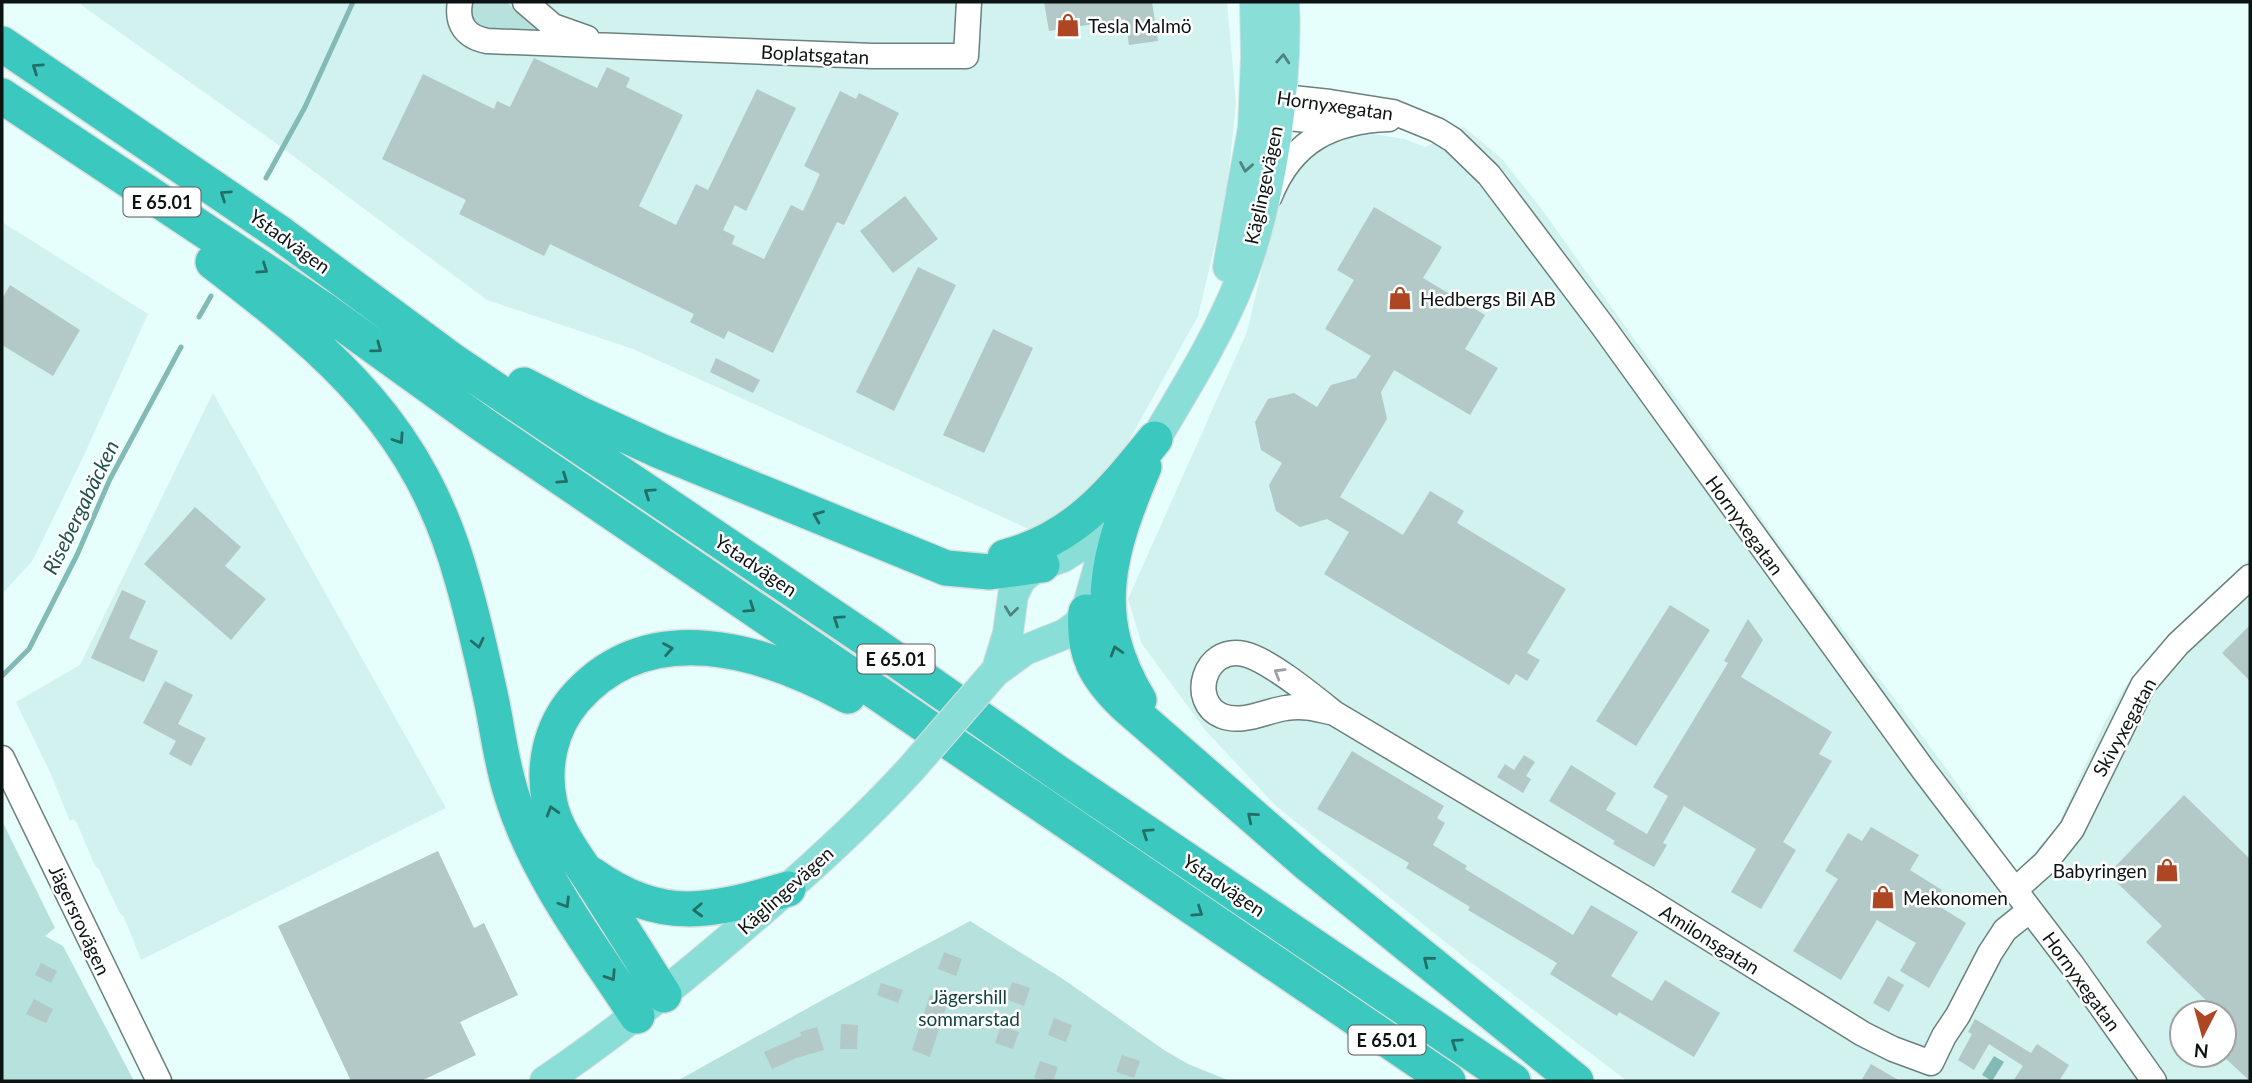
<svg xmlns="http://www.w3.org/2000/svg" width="2252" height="1083" font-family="Lato,sans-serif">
	<rect width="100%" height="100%" fill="#e6fefc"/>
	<path fill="#d1f2ef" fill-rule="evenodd" d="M77,2H1227L1236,103L1226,198L1198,316L1111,473L1042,535L633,349L487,300L273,141Z
		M1464,127L1501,158L1540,207L1800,572L1954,779L2016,873L2057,827L2103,726L2124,688L2250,558V1081H1627L1464,957L1276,806L1206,731L1142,644L1128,599L1247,332L1274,218L1290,182L1303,163L1324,144L1361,132L1404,139L1425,147ZM2182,1013H2224V1055H2182Z
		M2,222L148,314L84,455L33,560L2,594Z
		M213,393L446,808L141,960L124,917L119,912L99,869L95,866L77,823L73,819L70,821L50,772L16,702L80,665Z"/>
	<path fill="#b7e1dc" d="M471,2H506L537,31L532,35C517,32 472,32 469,13C469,10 470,6 471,2Z
		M2,821L55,928L45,936L63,946L134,1081H2Z
		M970,921L1063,979L1164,1050L1188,1064L1230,1081H677L826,998Z"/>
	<path fill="#83bab5" d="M1994,1056L2004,1062L1992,1081L1982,1075Z"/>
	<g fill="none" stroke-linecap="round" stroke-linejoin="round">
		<path stroke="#83bab5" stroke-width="5" d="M266,178L305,107L353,2
			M199,317L211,296
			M2,676L29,649L77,555L110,479L181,347"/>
	</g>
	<path fill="#b2c9c7" d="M1044,2H1152L1158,41L1129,45L1125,19L1049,31Z
		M534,58L597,88L607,67L630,78L626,87L683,115L639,206L676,225L696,184L708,190L757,89L796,108L746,211L735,205L723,230L735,236L732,244L764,259L791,205L803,211L820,174L804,166L840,91L856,99L859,93L899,113L844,225L837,222L773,353L728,331L724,339L690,322L694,314L550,244L544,256L459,214L466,200L382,159L423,74L494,109L497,101L510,107Z
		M905,196L938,239L893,273L860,231Z
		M1374,207L1442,247L1423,278L1485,315L1465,349L1498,368L1470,415L1394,370L1381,392L1387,419L1340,497L1403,535L1430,491L1464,511L1457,523L1566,589L1527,653L1540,660L1527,681L1516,674L1509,685L1324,574L1349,532L1327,519L1300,527L1276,511L1269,485L1282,463L1261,450L1255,422L1268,399L1294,393L1317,407L1331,385L1356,378L1371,356L1325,329L1354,280L1337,270Z
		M918,267L956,285L894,411L856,392Z
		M10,285L80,330L53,376L2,345V299Z
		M993,329L1033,348L984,453L943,435Z
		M716,358L760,380L753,393L710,372Z
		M195,507L241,547L225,566L266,599L231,640L144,564Z
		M122,590L146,601L129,638L158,651L144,682L91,658Z
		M1670,605L1710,630L1636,746L1596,721Z
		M1748,619L1763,640L1741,677L1832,732L1819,754L1832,761L1783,842L1796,850L1761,909L1731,892L1756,849L1684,806L1663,843L1667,845L1654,867L1613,844L1615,841L1549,801L1571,765L1616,793L1606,810L1647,834L1668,796L1653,787L1728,663L1724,661Z
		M2250,625V681L2222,653Z
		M165,681L193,695L178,724L206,738L191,766L169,754L176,741L143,723Z
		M1352,751L1444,806L1437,818L1445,823L1433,845L1467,866L1465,869L1573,935L1591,905L1638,932L1611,976L1652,1001L1665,980L1720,1013L1694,1057L1619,1012L1617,1016L1550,974L1557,963L1468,910L1470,907L1406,868L1409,863L1317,809Z
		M1524,755L1535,762L1526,776L1531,779L1523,793L1497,777L1505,764L1514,770Z
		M2184,795L2250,859V1081L2224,1057V1013H2219L2146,942L2162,926L2108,874Z
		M1871,827L1919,855L1910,870L1942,890L1934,903L1966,923L1929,988L1900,971L1916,943L1877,920L1841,980L1793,951L1838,879L1825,871L1848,833L1862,841Z
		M438,851L474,928L484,923L518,995L460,1022L476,1055L421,1081H351L278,926Z
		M944,952L962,959L956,976L938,969Z
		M41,963L57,971L51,983L35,975Z
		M1888,976L1904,985L1889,1012L1873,1003Z
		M1012,982L1030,988L1024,1006L1006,999Z
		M881,983L903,990L898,1003L877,995Z
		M930,995L948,1001L930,1057L912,1050Z
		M34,999L53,1009L46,1023L26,1014Z
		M1054,1018L1072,1025L1066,1042L1048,1035Z
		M1975,1019L2031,1053L2037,1044L2069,1065L2059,1081H2013L2023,1066L1989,1044L1974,1070L1958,1060L1972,1034L1968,1032Z
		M841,1024L858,1025L857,1049H840Z
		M1001,1026L1019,1032L1013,1049L995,1043Z
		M817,1027L824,1050L796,1058L772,1069L764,1052L801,1036L800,1032Z
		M1122,1055L1140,1061L1134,1078L1116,1072Z
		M1040,1061L1058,1067L1053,1081L1034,1078Z
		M1871,1064L1900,1081H1861Z"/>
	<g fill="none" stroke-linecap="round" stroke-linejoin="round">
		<g stroke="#6b817e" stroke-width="27">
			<path id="minor" d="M460,2C456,24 466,37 487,41L873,56H966L969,2
				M525,2L553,26L587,38
				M1264,95L1330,102L1393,112L1437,130L1453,140L1489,175L1602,325L1922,768L2072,965L2154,1081
				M1261,115L1343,124
				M1270,196C1292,141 1332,121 1389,119
				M1334,713C1317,709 1303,705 1286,708C1265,711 1243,724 1222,716C1188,702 1204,645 1244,654C1268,659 1314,697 1334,713L1646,899L1863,1034L1893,1049L1931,1063L1944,1036L1958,1015L1990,953L2005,930L2030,910
				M2,758L159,1081
				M2015,890L2045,863L2072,829L2143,685L2178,644L2250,577"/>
		</g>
		<g stroke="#dddede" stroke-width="32">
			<path id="major" d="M1228,267L1253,128L1256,57L1255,2
				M1143,460C1178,400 1217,341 1242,276C1271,200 1288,83 1284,2
				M997,669L1008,633L1013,595L1021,579L1034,568L1063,557L1082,545L1119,499
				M995,672L1025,650L1065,634L1077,625L1086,612L1102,555
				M545,1081C615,1034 679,982 743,927C802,877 859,826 911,769"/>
		</g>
		<g stroke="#dddede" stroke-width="38">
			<path id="highway" d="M2,44L281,234L453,361L872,643L1058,773L1513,1081
				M2,96L321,308L482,424L1448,1081
				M213,262C333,354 420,427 462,579C474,620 483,661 492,703C498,733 502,766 512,796C537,876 592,947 637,1016
				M524,385L584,416L660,451L946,568L990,572L1042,565
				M1005,557C1076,538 1111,493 1155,439
				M1086,612C1083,654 1095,676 1125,705L1309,865L1576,1081
				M1139,700C1088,616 1108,552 1144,467
				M591,874C662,924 710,912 788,889
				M664,995C639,956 615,917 590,878C575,855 556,831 550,804C542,767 550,728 575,699C649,614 763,650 848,696"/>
		</g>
		<use href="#minor" stroke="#fff" stroke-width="24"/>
		<use href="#major" stroke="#89ded8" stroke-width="30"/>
		<use href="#highway" stroke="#3bc8be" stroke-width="35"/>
		<g stroke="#dddede" stroke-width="32" stroke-linecap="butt">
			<path id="major-bridge" d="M911,769L995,672"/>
		</g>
		<use href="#major-bridge" stroke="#89ded8" stroke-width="30"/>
	</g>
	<defs><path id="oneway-chevron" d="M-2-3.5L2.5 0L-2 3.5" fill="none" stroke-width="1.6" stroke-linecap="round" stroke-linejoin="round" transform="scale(1.75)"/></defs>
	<g stroke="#50837f">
		<use href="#oneway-chevron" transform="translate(1283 59) rotate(-86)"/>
		<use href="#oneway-chevron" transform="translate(1246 167) rotate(100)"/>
		<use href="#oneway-chevron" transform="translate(1011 611) rotate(97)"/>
	</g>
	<g stroke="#236e68">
		<use href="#oneway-chevron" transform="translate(37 68) rotate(-146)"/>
		<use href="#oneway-chevron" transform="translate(225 195) rotate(-146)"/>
		<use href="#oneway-chevron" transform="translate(263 269) rotate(34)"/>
		<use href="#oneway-chevron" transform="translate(377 348) rotate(36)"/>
		<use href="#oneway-chevron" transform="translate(399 439) rotate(56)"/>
		<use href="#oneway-chevron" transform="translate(563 479) rotate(34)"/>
		<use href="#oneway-chevron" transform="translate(649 493) rotate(-146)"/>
		<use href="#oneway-chevron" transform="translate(818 516) rotate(-158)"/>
		<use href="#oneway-chevron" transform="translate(750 608) rotate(34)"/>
		<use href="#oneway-chevron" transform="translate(838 620) rotate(-146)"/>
		<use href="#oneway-chevron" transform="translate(478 643) rotate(77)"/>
		<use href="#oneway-chevron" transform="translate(668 649) rotate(-10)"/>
		<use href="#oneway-chevron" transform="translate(1116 651) rotate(-107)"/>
		<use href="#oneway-chevron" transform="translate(552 811) rotate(-107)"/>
		<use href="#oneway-chevron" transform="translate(1252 817) rotate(-140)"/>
		<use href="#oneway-chevron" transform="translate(1147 833) rotate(-146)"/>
		<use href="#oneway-chevron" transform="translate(565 903) rotate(58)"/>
		<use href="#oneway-chevron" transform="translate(698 910) rotate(178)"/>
		<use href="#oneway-chevron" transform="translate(1198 912) rotate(34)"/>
		<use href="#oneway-chevron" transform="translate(1428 961) rotate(-141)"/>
		<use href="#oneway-chevron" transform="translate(611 976) rotate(57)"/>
		<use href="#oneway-chevron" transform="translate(1456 1043) rotate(-146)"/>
	</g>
	<use stroke="#9da1a1" href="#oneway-chevron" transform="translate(1279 673) rotate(-149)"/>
	<defs>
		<g id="shop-bare" transform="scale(1.89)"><path d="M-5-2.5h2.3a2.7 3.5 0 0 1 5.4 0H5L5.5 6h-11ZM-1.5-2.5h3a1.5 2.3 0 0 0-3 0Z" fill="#ae4623" stroke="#fff" stroke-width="2.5" paint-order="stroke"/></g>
	</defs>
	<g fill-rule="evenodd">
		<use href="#shop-bare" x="1068" y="25"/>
		<use href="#shop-bare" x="1400" y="298"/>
		<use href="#shop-bare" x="2167" y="870"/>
		<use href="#shop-bare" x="1883" y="897"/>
	</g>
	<g text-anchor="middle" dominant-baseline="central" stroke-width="5" stroke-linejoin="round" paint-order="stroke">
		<g fill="#fff" stroke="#545a5a" stroke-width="2">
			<rect x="123.5" y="187.5" width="77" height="29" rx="5"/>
			<rect x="857.5" y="644.5" width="77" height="29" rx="5"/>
			<rect x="1348.5" y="1025.5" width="77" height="29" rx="5"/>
		</g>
		<g font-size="18" font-weight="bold" fill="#0b1313">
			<text x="162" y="202">E 65.01</text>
			<text x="896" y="659">E 65.01</text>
			<text x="1387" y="1040">E 65.01</text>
		</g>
		<g font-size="19" fill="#0b1313" stroke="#fff" text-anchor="start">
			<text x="1088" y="25">Tesla Malmö</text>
			<text x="1420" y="298">Hedbergs Bil AB</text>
			<text x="2147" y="870" text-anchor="end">Babyringen</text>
			<text x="1903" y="897">Mekonomen</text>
		</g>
		<g font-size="19" fill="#0b1313" stroke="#fff">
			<text transform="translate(815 54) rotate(3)">Boplatsgatan</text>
			<text transform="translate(1335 105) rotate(8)">Hornyxegatan</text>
			<text transform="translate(1263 185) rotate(-78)">Käglingevägen</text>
			<text transform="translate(290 241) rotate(36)">Ystadvägen</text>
			<text transform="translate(1745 525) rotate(54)">Hornyxegatan</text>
			<text transform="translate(756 565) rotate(34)">Ystadvägen</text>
			<text transform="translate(2124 727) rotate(-61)">Skivyxegatan</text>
			<text transform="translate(1224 885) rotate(34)">Ystadvägen</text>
			<text transform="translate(785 890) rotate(-42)">Käglingevägen</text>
			<text transform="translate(80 920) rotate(65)">Jägersrovägen</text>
			<text transform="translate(1710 939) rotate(32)">Amilonsgatan</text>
			<text transform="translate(2082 981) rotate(54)">Hornyxegatan</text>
		</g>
		<g font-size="19" fill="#104340" stroke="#fff">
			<text x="969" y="996">Jägershill<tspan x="969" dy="22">sommarstad</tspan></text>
		</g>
		<g font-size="21" font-style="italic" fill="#20514d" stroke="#fff">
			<text transform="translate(80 507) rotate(-64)">Risebergabäcken</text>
		</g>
	</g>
	<rect width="2252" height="1083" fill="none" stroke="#0b1313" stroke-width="7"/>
	<g transform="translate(2203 1034) rotate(186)"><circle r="33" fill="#ffffff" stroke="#9da1a1" stroke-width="2"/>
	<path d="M0-5L12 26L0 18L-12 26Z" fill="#ae4623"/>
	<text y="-10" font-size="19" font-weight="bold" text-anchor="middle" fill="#0b1313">N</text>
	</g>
</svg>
